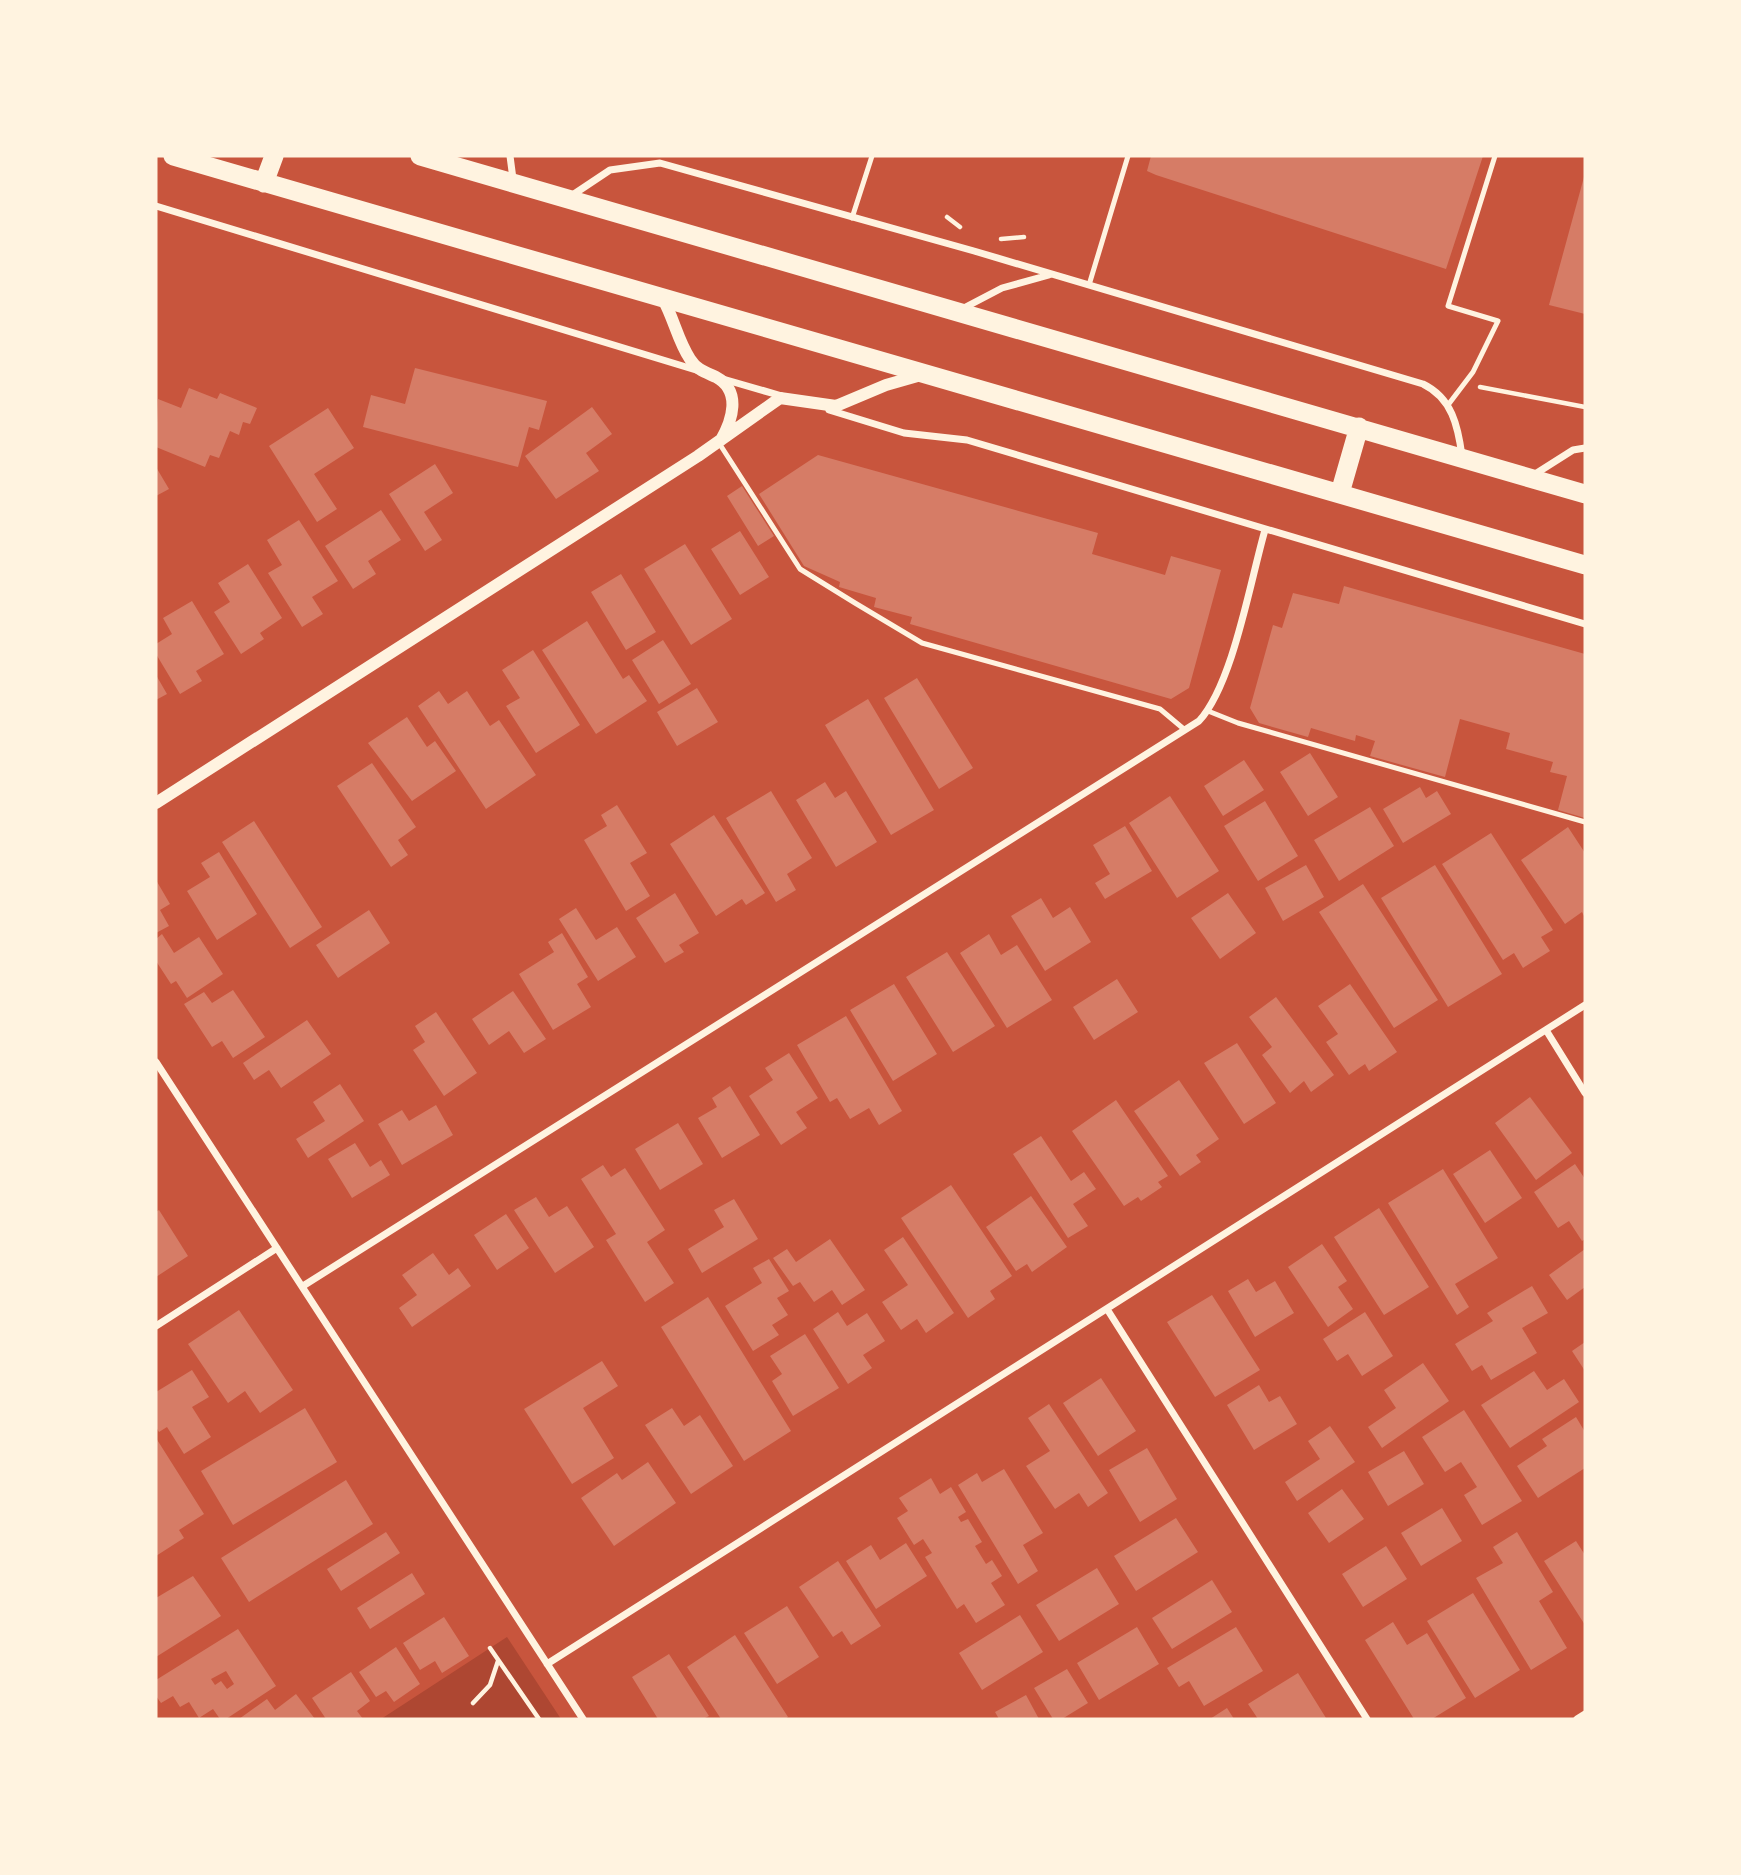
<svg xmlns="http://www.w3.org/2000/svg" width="1741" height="1875" font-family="Quicksand,sans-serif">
	<rect width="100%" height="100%" fill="#c8553d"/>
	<path fill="#ae4732" d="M507,1637L561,1719H381Z"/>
	<path fill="#d67c66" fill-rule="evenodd" d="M1151,156H1483L1446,269L1156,175L1147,171Z
		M1584,177H1585V314L1549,305Z
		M415,368L547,401L539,430L529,427L518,467L363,427L371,395L405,404Z
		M189,388L217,399L220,393L257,408L250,424L243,422L239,435L230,431L219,458L210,455L205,467L156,447L158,399L181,408Z
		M592,407L612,434L586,453L599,471L556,499L525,456Z
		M328,408L354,448L314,474L337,509L317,522L269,446Z
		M818,455L1098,533L1092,554L1165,575L1171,556L1221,570L1189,688L1171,699L910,624L912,617L874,607L876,598L839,587L840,582L804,566L759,494Z
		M435,464L453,493L424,512L442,540L425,551L389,494Z
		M156,467L169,489L156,496Z
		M742,486L774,536L758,546L727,496Z
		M381,510L401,540L368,561L376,574L353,589L325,546Z
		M299,520L338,581L312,597L323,614L302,627L268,573L282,565L267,540Z
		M740,531L769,577L740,595L711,549Z
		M685,544L732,619L691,645L644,569Z
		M248,564L282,618L260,633L264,639L241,654L214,612L230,602L218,583Z
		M621,574L656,632L626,650L591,592Z
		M1344,586L1585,654V818L1558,810L1567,776L1550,772L1553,762L1506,749L1510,733L1460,719L1445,777L1370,756L1375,741L1356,735L1355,741L1311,728L1308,737L1259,723L1250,708L1273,625L1282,628L1293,593L1339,604Z
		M192,601L224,654L196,671L202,681L180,694L156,654V644L172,634L163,618Z
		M587,621L623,679L629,675L647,701L596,734L542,650Z
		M663,640L691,684L659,704L632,660Z
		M533,650L580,725L536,753L506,706L520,698L502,670Z
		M156,675L167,694L156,700Z
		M917,678L973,768L939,789L884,698Z
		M697,688L718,722L677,746L657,712Z
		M439,691L448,704L467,691L490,726L499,720L536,775L486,809L418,706Z
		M868,699L934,810L891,835L825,725Z
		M407,717L427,747L435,741L456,771L412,801L368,743Z
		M1310,753L1338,797L1308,816L1280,772Z
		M1244,760L1264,790L1223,816L1204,786Z
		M372,763L416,827L398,840L408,855L391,867L337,786Z
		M825,782L835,798L846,791L877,842L836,867L796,800Z
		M1420,787L1426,798L1437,791L1451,814L1403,843L1383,809Z
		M771,791L812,858L787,874L796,890L776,902L726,818Z
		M1170,796L1219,871L1177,898L1129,823Z
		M1265,801L1298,856L1258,881L1224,826Z
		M617,805L647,853L630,863L650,896L626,911L584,840L607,826L601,815Z
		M1370,807L1394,846L1339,881L1314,840Z
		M714,815L765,893L746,905L742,899L716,916L670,844Z
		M254,821L322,927L290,948L222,842Z
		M1125,826L1152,871L1105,899L1095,883L1110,874L1093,845Z
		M1568,827L1585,853V918L1582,912L1565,924L1521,860Z
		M1491,833L1553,930L1541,937L1550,951L1523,968L1514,953L1503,960L1442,864Z
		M219,852L257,914L217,940L187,891L210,877L201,863Z
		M1306,865L1324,897L1283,921L1265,888Z
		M1435,865L1502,974L1448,1007L1381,898Z
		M156,880L170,904L160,910L169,926L156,933Z
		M1363,884L1438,1000L1394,1028L1319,912Z
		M675,893L699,933L679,945L684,952L665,963L636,918Z
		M1228,893L1256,933L1220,959L1191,918Z
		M1041,898L1053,918L1070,907L1091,942L1045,971L1011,916Z
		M576,908L596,940L617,927L636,957L598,981L559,919Z
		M369,910L390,943L338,978L316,945Z
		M562,933L588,977L577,984L591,1007L553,1030L519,974L554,952L548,942Z
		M162,934L174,953L199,937L223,974L187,998L176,981L171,984L156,961V939Z
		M989,934L1001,955L1017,945L1052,1000L1007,1028L960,953Z
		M947,952L995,1026L953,1052L906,977Z
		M1117,979L1138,1012L1094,1040L1073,1007Z
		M894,984L937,1054L893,1081L850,1010Z
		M1350,984L1397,1052L1369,1071L1365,1064L1349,1075L1326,1042L1338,1034L1318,1006Z
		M233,990L265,1037L233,1058L222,1041L212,1047L184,1004L204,992L212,1003Z
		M513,991L546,1039L524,1053L509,1031L489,1045L472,1019Z
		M1276,997L1334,1075L1311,1092L1304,1081L1290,1093L1262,1055L1272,1047L1249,1017Z
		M436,1012L477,1073L444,1096L413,1050L425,1042L415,1026Z
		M846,1016L902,1111L879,1125L869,1108L850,1119L837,1098L830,1102L797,1045Z
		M307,1020L331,1054L281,1088L269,1070L254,1080L243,1063Z
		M1237,1043L1276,1103L1244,1124L1204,1063Z
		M789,1053L818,1098L796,1112L807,1128L781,1145L749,1096L773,1080L765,1068Z
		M1179,1080L1219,1139L1196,1155L1201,1162L1180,1176L1134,1111Z
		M340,1084L364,1121L308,1158L296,1139L325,1121L313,1102Z
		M730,1086L760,1135L722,1158L698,1118L717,1107L712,1098Z
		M1530,1097L1572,1153L1536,1180L1495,1123Z
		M1116,1100L1168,1176L1158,1182L1162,1187L1141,1201L1138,1197L1124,1206L1072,1131Z
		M436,1105L453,1135L402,1165L378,1124L402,1110L409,1121Z
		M678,1123L703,1164L660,1190L635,1149Z
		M1041,1136L1071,1181L1084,1172L1096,1189L1073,1204L1088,1226L1068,1238L1013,1154Z
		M355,1143L370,1167L381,1160L390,1175L352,1198L328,1159Z
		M1490,1150L1522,1198L1485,1223L1453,1174Z
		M1575,1164L1585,1179V1239L1582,1241L1569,1221L1558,1228L1534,1192Z
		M603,1165L611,1177L625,1168L665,1230L647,1242L674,1283L645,1302L606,1240L616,1234L581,1179Z
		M1443,1169L1498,1258L1455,1284L1469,1307L1457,1315L1388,1203Z
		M951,1185L1012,1276L990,1291L995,1299L968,1318L901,1218Z
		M1031,1196L1067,1247L1032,1272L1027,1264L1016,1271L986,1227Z
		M536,1197L549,1217L567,1206L594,1247L555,1273L514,1210Z
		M734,1199L758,1239L702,1273L688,1249L724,1227L714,1210Z
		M1379,1208L1429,1287L1384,1315L1334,1237Z
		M159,1210L188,1256L156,1277V1212Z
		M506,1214L529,1248L497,1270L474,1235Z
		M903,1237L954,1313L926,1333L917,1319L901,1330L882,1302L908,1285L884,1250Z
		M830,1239L865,1290L842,1305L832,1290L814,1302L800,1282L793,1286L773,1258L787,1249L796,1262Z
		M1322,1244L1347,1281L1338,1287L1353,1309L1328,1327L1288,1267Z
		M1585,1249V1287L1567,1300L1549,1275Z
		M433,1253L449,1275L458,1268L471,1286L412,1327L399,1308L417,1295L402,1275Z
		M769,1259L789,1291L777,1298L788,1315L772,1325L779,1335L753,1351L725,1306L762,1283L753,1268Z
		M1248,1279L1256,1292L1275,1281L1294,1313L1255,1337L1228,1291Z
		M1532,1286L1548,1313L1522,1328L1537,1353L1491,1380L1482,1365L1472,1371L1455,1344L1493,1321L1487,1313Z
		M1212,1295L1260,1370L1215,1397L1167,1322Z
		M708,1297L791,1431L744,1461L661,1327Z
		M239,1310L293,1390L260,1413L245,1391L228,1403L188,1344Z
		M838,1312L847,1326L867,1313L885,1341L863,1355L872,1368L848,1384L813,1329Z
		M1365,1312L1393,1356L1362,1376L1348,1354L1337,1361L1323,1339Z
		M805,1334L839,1388L793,1416L772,1381L782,1374L770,1356Z
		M1585,1342V1371L1572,1351Z
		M602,1361L618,1386L583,1408L614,1458L572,1484L524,1409Z
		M1423,1363L1449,1401L1382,1448L1368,1427L1396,1408L1384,1390Z
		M192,1370L209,1397L192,1407L211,1437L184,1454L167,1427L159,1432L156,1427V1392Z
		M1534,1371L1547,1390L1564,1379L1579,1402L1510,1448L1481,1405Z
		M1101,1378L1136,1431L1098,1456L1063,1403Z
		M1259,1385L1269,1402L1280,1396L1297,1424L1254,1450L1227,1405Z
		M1049,1404L1108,1493L1088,1507L1079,1493L1055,1509L1026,1466L1050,1451L1028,1418Z
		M305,1408L337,1462L233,1525L201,1471Z
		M672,1408L684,1426L700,1415L733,1466L691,1494L645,1425Z
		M1464,1410L1522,1501L1482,1525L1464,1495L1477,1487L1461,1462L1445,1472L1422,1437Z
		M1576,1417L1585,1432V1468L1538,1498L1517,1466L1547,1446L1542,1439Z
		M1330,1426L1355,1462L1297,1501L1285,1482L1320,1459L1308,1441Z
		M156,1438L204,1514L179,1530L184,1538L156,1556Z
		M1147,1448L1177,1499L1140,1522L1109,1470Z
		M1404,1451L1424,1484L1388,1506L1368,1472Z
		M648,1462L676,1503L614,1546L581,1498L617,1473L622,1480Z
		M1004,1469L1043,1533L1023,1545L1038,1571L1018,1584L958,1485L977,1473L982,1482Z
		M931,1478L940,1494L951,1487L966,1512L958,1517L961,1522L968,1519L982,1542L975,1546L986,1564L992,1560L1002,1576L991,1583L1005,1605L976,1623L964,1604L957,1609L925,1557L932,1553L923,1539L914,1545L897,1518L908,1511L899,1498Z
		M346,1480L373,1524L249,1602L221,1558Z
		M1342,1489L1364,1519L1329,1543L1308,1513Z
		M1442,1508L1462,1541L1421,1566L1401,1533Z
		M1176,1518L1198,1552L1136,1591L1114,1556Z
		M386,1532L400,1553L341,1591L327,1569Z
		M1517,1532L1553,1592L1539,1601L1567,1648L1531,1670L1476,1578L1503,1563L1493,1547Z
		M1576,1541L1585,1555V1625L1544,1561Z
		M906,1543L927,1576L876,1609L846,1561L871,1545L880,1560Z
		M1386,1546L1407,1579L1363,1607L1342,1574Z
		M838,1561L881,1626L851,1645L842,1631L833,1637L799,1587Z
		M1097,1568L1119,1604L1059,1641L1036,1605Z
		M412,1573L425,1594L370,1629L357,1608Z
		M193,1576L221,1616L156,1657V1598Z
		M1212,1580L1232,1612L1172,1649L1152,1618Z
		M1473,1593L1520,1670L1475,1698L1427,1621Z
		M787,1606L819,1657L777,1684L744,1633Z
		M1020,1615L1043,1652L982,1690L959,1653Z
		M444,1617L469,1656L442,1673L435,1661L420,1670L403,1643Z
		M1393,1622L1407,1645L1427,1633L1466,1698L1432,1719H1414L1365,1640Z
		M1137,1627L1159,1664L1099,1700L1077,1663Z
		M1236,1627L1263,1671L1204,1706L1189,1681L1179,1687L1167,1668Z
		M238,1629L276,1686L226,1719H220L213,1709L199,1718L189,1702L180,1707L173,1696L161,1703L156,1696V1680ZM226,1671L234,1684L227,1689L221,1681L215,1685L211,1679Z
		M735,1635L788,1717L785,1719H721L687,1667Z
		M396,1647L420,1684L394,1702L386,1691L376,1697L359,1672Z
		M669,1654L709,1716L703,1719H658L632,1677Z
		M1067,1669L1088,1703L1062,1719H1053L1034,1688Z
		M351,1672L370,1701L357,1711L363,1719H326L312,1698Z
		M1298,1673L1326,1718L1258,1719L1248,1704Z
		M296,1694L315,1719H239L267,1699L275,1710Z
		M1026,1695L1039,1719H999L995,1712Z
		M1227,1708L1234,1719H1210Z"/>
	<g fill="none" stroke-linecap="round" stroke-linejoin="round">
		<path stroke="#fff3e0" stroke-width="4.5" d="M947,217L960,227
			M1001,239L1024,237
			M1480,387L1585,407
			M490,1648L539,1719
			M473,1703L490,1685L498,1661"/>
		<path stroke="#fff3e0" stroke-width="5" d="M852,218L872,156
			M1089,285L1128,156
			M1448,405L1473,372L1498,321L1448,306L1495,156
			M719,443L800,569L855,603L922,643L1160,709L1185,730
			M1208,711L1238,723L1585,822"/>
		<path stroke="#fff3e0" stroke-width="7" d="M510,156L513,179
			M571,196L610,170L660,163L974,251L1423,384C1452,398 1458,426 1462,456
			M156,206L696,370
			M960,310L1002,288L1049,275
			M723,379L782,396
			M829,410L904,433L967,440L1585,624
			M1532,476L1573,450L1585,448
			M1546,1030L1585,1093
			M156,1062L583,1719
			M303,1286L1199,721C1233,684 1250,582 1265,530
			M1107,1309L1367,1719
			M156,1326L277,1248
			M547,1664L1585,1005
			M1577,1719L1585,1714"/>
		<path stroke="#fff3e0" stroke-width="12" d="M663,299C674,319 678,341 690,359C697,370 705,372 716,377C742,391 732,421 721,440
			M156,803L698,456L780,398L836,406L886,385L921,375"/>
		<path stroke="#fff3e0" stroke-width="19" d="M173,156L1585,565
			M420,156L1585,494
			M264,183L274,156
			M1340,493L1359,427"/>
	</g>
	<rect width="1741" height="1875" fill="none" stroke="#fff3e0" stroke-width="315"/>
</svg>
